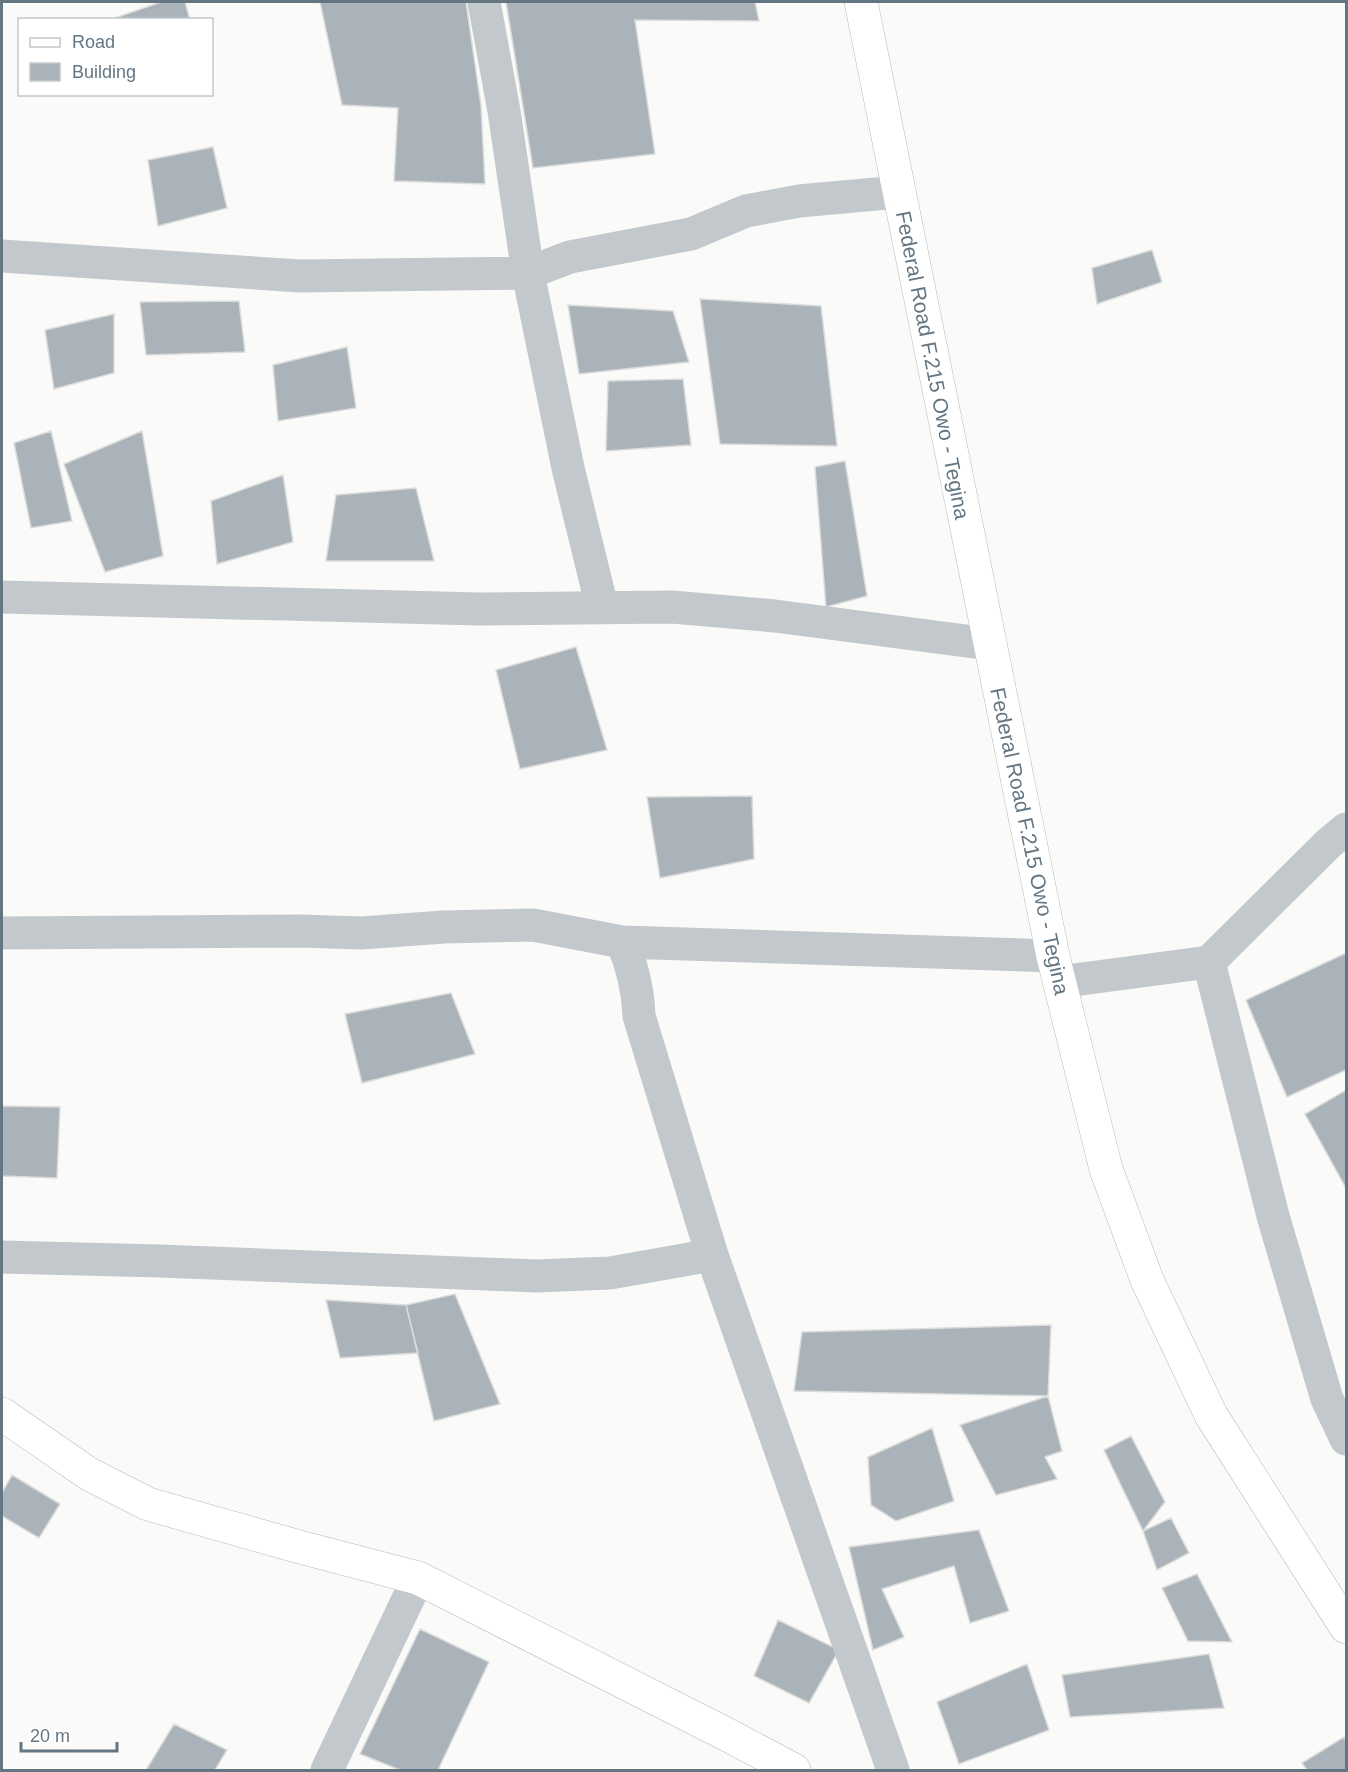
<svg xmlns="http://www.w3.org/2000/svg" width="1348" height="1772" font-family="Arial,sans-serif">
	<rect width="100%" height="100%" fill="#fafaf8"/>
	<path fill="#aab3b9" stroke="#dcdcda" stroke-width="1.5" d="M161,2H185L190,20H109Z
		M320,2H466L481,106L485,184L394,181L398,108L342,105Z
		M506,2H755L759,21L635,20L655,154L533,168Z
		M213,147L227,208L158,226L148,160Z
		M1152,250L1162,282L1097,304L1092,268Z
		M700,299L821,306L837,446L720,444Z
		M239,301L245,352L146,355L140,302Z
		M568,305L673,311L689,362L579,374Z
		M114,314V373L54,389L45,330Z
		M347,347L356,408L278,421L273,365Z
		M683,379L691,445L606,451L608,381Z
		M51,431L72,521L31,528L14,443Z
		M142,431L163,556L105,572L64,464Z
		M845,461L867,596L826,607L815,467Z
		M283,475L293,542L217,564L211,501Z
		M416,488L434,561H326L336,495Z
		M576,647L607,750L520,769L496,670Z
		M752,796L754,859L660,878L647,797Z
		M1346,953V1070L1287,1097L1246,1000Z
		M451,993L475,1054L362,1083L345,1014Z
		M1346,1090V1188L1305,1114Z
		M2,1106L60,1107L57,1178L2,1176Z
		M455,1294L500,1404L434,1421L406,1305Z
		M326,1300L406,1305L418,1353L340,1358Z
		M1051,1325L1048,1396L794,1391L802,1332Z
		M1048,1396L1062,1451L1045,1457L1057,1479L996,1495L960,1425Z
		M932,1428L954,1501L896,1521L871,1505L868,1457Z
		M1131,1436L1165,1502L1143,1531L1104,1450Z
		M12,1475L60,1504L39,1538L2,1516V1493Z
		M1171,1518L1189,1553L1157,1570L1143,1531Z
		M979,1530L1009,1611L970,1623L954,1566L882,1589L904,1637L873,1650L849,1547Z
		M1197,1574L1232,1642L1188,1641L1162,1588Z
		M778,1620L839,1650L809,1703L754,1676Z
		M420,1629L489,1662L438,1770H400L360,1754Z
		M1209,1654L1224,1708L1070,1717L1062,1675Z
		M1027,1664L1049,1730L959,1764L937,1702Z
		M174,1724L227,1750L215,1770H146Z
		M1344,1737L1346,1741V1770H1307L1302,1763Z"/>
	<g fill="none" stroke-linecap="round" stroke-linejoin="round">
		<g stroke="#b3babf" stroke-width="34">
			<path id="secondary" d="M2,1414L89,1474L148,1504L296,1546L418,1578L724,1733L794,1770"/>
		</g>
		<g stroke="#b5babe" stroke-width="34">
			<path id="primary" d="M861,2L1053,956L1106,1169L1147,1280L1211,1415L1346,1627"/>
		</g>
		<path stroke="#c3c8cc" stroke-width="33" d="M484,2L504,111L528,273L568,468L602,607
			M2,256L300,276L528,273L570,257L691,234L746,211L799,201L898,192
			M2,597L479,609L672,607L775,616L989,644
			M2,933L300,931L361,933L444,927L533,925L622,942L1053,956
			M1209,962L1329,843L1346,829
			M1059,982L1209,962L1273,1216L1327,1399L1346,1439
			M712,1255L893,1770
			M2,1257L160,1261L537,1276L610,1273L712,1255L639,1016C638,989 633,967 622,942
			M327,1770L418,1578"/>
		<use href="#secondary" stroke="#fff" stroke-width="33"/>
		<use href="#primary" stroke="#fff" stroke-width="33"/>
	</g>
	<g text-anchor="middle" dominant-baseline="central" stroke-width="6" stroke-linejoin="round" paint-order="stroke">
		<g font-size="21" fill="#657683" stroke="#fff">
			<text transform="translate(933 365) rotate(79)">Federal Road F.215 Owo - Tegina</text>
			<text transform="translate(1030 841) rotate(78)">Federal Road F.215 Owo - Tegina</text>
		</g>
	</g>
	<rect width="1348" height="1772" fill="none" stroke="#657683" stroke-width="6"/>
	<rect x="18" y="18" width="195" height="78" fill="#ffffff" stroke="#c1c8cd" stroke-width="1.5"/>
	<rect x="30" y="38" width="30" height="9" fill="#ffffff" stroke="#c1c8cd" stroke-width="1.5"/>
	<text x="72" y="48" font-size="18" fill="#657683">Road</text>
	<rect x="30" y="63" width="30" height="18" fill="#aab3b9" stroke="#c1c8cd" stroke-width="1.5"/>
	<text x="72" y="78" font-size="18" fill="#657683">Building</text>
	<path d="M21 1742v9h96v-9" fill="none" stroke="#657683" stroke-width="3"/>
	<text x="30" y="1742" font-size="18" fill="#657683" stroke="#ffffff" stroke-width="4.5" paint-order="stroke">20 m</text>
</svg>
